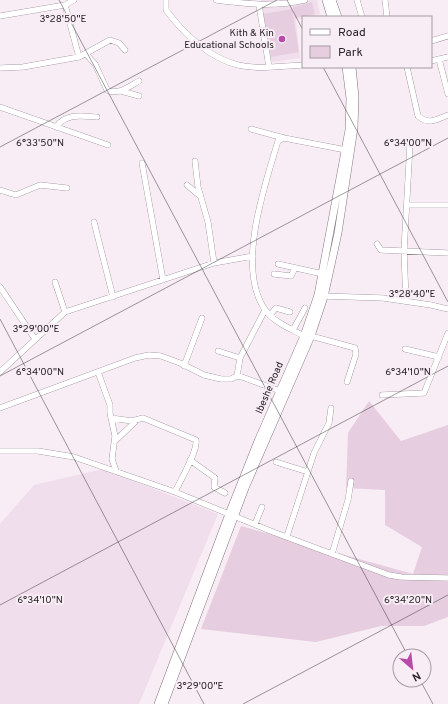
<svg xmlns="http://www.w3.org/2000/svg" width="448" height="704" font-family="Overpass,sans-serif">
	<rect width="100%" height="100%" fill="#f8ecf5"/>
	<path fill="#f1deec" d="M258,0H317L320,14L296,20L300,58L273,62L271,61L261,0Z
		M103,469L218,514L139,704H0V524L34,485Z"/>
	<path fill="#e6cde0" d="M312,2L315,14L295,18L293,7Z
		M292,9L299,52L271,57L263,14Z
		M369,401L401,441L448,425V617L424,626H381L316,642L201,629L241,526L413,574L422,547L385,525V490L346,488L348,433Z"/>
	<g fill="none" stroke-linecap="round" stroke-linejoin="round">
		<g stroke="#82777f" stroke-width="6">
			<path id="minor" d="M166,0V10C183,33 209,58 238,65C259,70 282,66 303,65
				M216,0C246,4 275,7 305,0
				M357,0L362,17
				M385,0L387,17
				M65,5L79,57
				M259,5L269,67
				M0,16L65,5L74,0
				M431,41L448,36
				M86,54L95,64L107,90C117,96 130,86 139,81
				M439,59L448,94
				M431,61L448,57
				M407,67L418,116C429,125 436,120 448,115
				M0,68L23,67L79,57L110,40L119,43L125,50
				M121,91L139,96
				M0,107L108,145
				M56,127C66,113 81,116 97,117
				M251,129L284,138L346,150
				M284,138L278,141C265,185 235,269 266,311C274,322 291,329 304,336
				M195,161L198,187L208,222L214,263
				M142,163L163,280
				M187,185L200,196
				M0,190L16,195L40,185L67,188
				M407,205H448
				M94,222L113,297
				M377,244L381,250L448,253
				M278,264L323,274
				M274,274L291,276L295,268
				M55,282L65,312
				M0,287L35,339
				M322,296L383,298L431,305L448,309
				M406,301L404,251L410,144
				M270,315L276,308L290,312
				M293,330L305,308
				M311,336L355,348L356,354L347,382
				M405,349L439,357
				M218,351L240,358
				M184,366L202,318
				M0,372L65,312L214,263L253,256
				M98,372L110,405V413L115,436L112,459L116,471
				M237,376L240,358L265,310
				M382,395L424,393L448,333
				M0,408L135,358L149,355L161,356L180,363L204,375L221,379H231L237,376L242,377L280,391
				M111,418L132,421L143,418L196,440C198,451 180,481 175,492
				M115,441L136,421
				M0,451H38L74,457L175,492L273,532L389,575L401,577L448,578
				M190,460L215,478L214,487L225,493
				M276,462L308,472
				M255,524L262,507
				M287,536L314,453L329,423L331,408
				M332,554L348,500L351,481"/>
		</g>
		<g stroke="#82777f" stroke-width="8">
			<path id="major" d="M326,0L331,17
				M332,0L338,17
				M158,704L229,514L258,441L304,336L318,295L349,130L350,98L346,67
				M164,704L245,488L311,336L324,297L338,233L354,128L355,97L352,67"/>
		</g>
		<use href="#minor" stroke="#fff" stroke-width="5.5"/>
		<use href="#major" stroke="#fff" stroke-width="7"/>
	</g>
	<path fill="none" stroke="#292528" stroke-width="1" stroke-opacity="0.45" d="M59,0L408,656M287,0L303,30M323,67L448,302M0,147L277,0M0,319L204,704M0,376L448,138M0,605L448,366M420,680L433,704M243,704L448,595"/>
	<circle fill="#b84aa8" stroke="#f8ecf5" stroke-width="1.5" cx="282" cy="39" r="4"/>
	<g text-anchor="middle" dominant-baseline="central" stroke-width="4" stroke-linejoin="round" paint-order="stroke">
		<g font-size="10" fill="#292528" stroke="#f8ecf5" text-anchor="end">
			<text x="274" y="33">Kith &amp; Kin<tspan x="274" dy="12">Educational Schools</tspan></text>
		</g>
		<g font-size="10" fill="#292528" stroke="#f8ecf5">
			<text transform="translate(270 388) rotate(-67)">Ibeshe Road</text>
		</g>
	</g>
	<g font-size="10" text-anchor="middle" fill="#292528" stroke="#f8ecf5" stroke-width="4" stroke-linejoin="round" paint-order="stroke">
		<text x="63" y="22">3°28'50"E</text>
		<text x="408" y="146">6°34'00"N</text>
		<text x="40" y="146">6°33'50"N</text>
		<text x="412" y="297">3°28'40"E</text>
		<text x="36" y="332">3°29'00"E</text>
		<text x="408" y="375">6°34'10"N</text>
		<text x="40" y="375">6°34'00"N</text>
		<text x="408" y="603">6°34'20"N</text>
		<text x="40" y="603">6°34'10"N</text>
		<text x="200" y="689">3°29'00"E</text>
	</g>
	<rect x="302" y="16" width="130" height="52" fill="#f8ecf5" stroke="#a59ca3"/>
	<rect x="310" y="29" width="20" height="6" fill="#ffffff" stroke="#a59ca3"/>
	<text x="338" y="36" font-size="12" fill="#292528">Road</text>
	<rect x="310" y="46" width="20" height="12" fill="#e6cde0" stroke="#a59ca3"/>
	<text x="338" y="56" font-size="12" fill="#292528">Park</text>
	<g transform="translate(412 668) rotate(152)"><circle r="19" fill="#f8ecf5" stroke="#a59ca3"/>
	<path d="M0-3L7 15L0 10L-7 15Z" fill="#b84aa8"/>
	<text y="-6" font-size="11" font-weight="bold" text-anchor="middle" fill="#292528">N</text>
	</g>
</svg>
